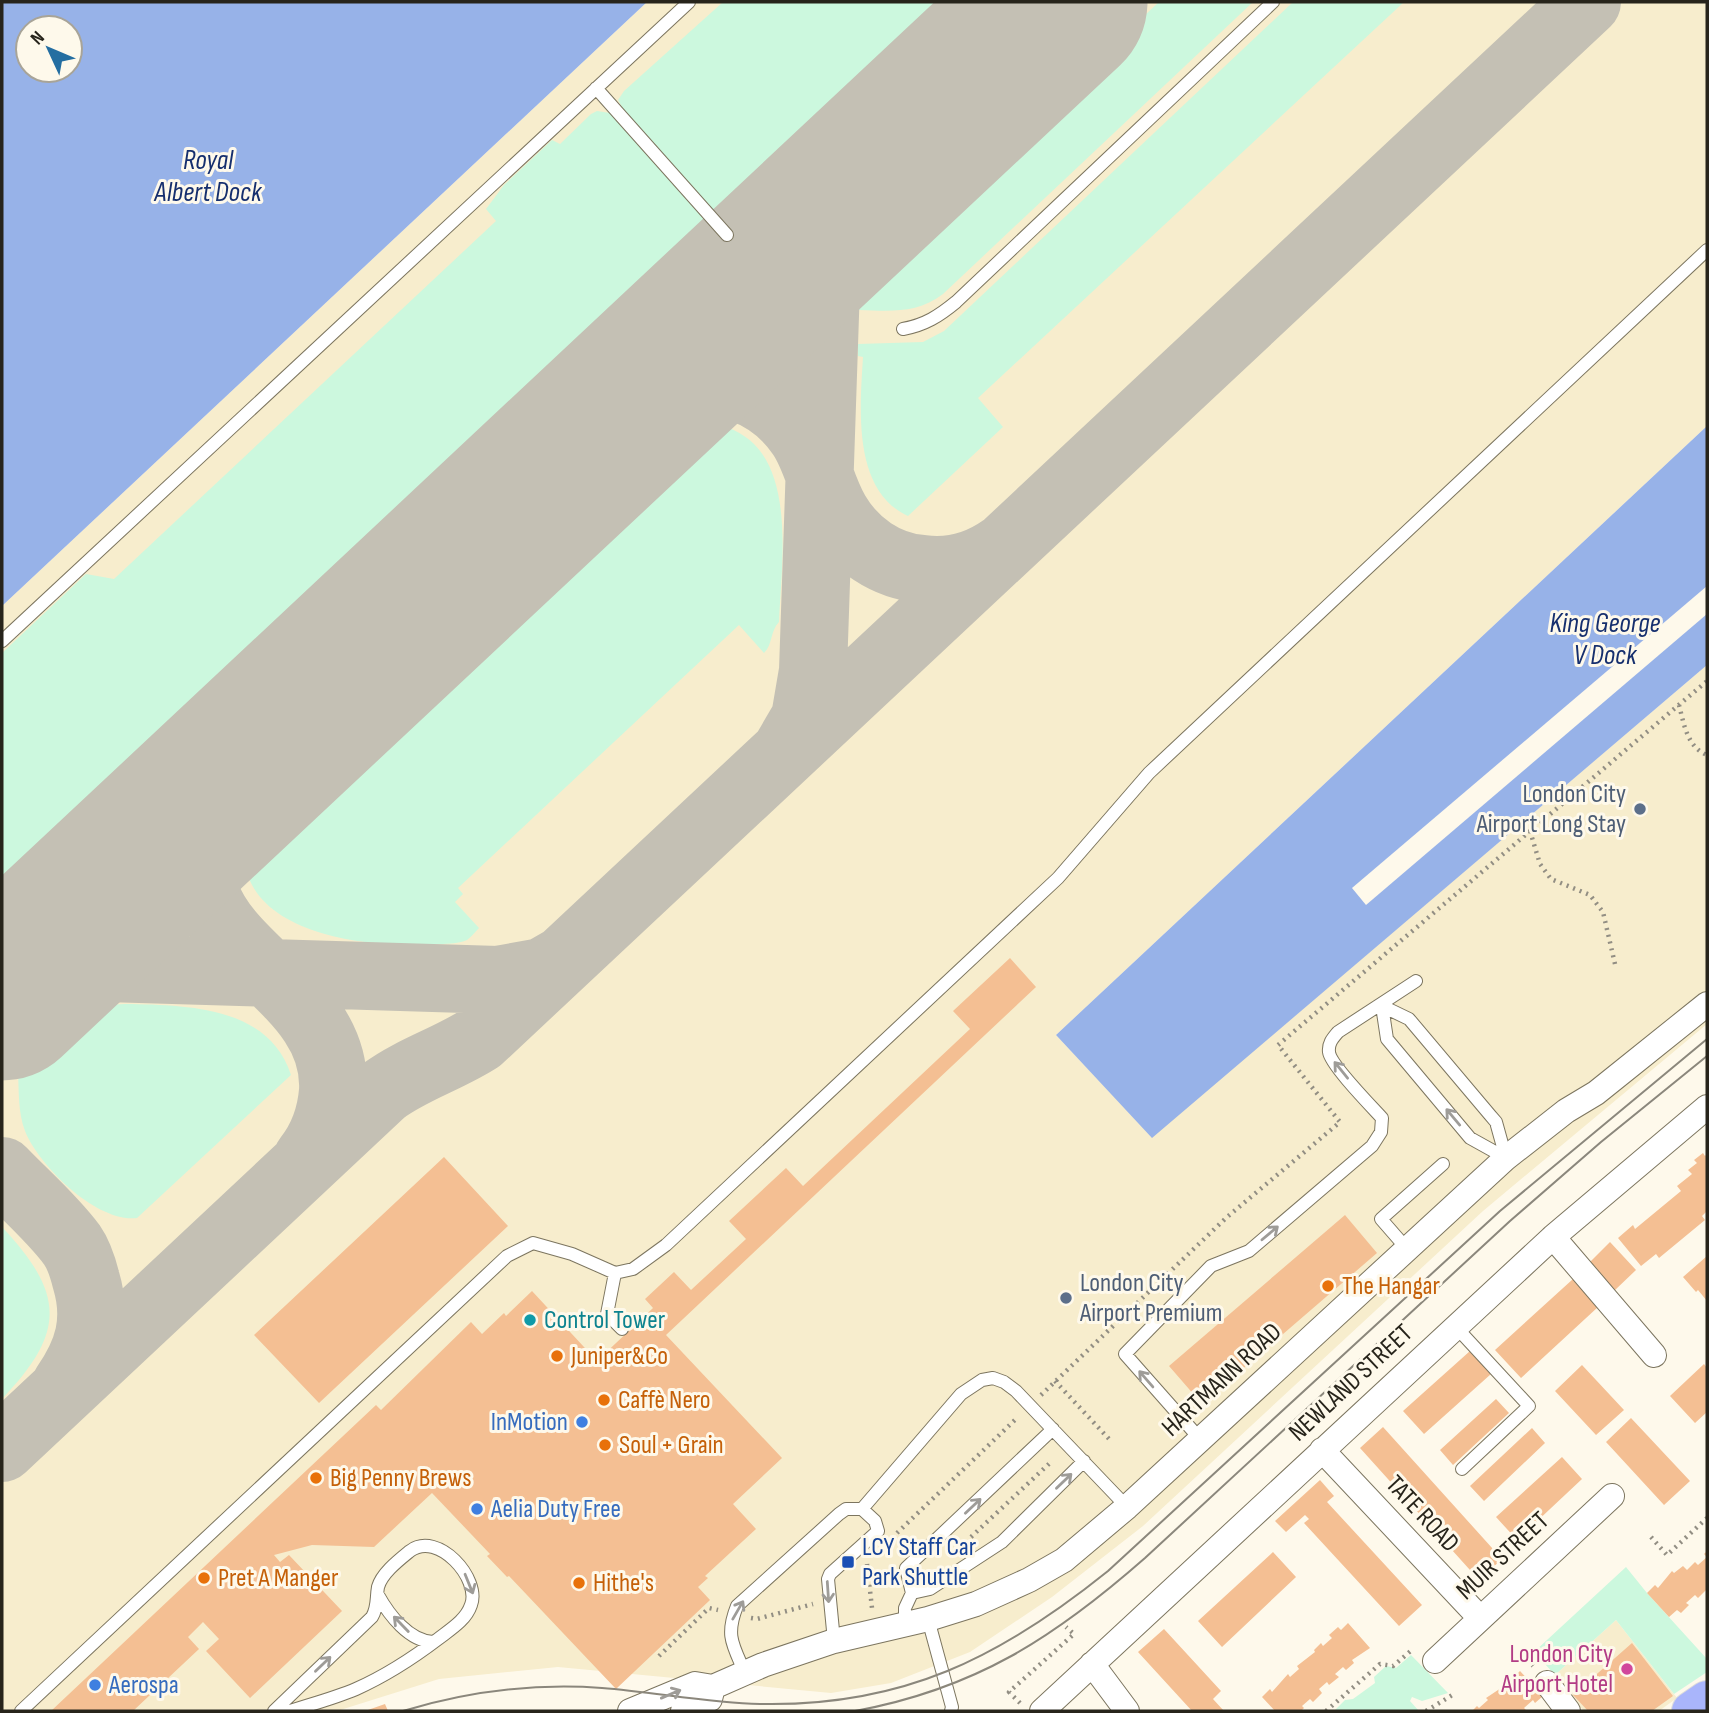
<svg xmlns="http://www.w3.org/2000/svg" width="1709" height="1713" font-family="'Sofia Sans Condensed',sans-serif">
	<rect width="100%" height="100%" fill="#fef9eb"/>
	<path fill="#f7edcd" d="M647,2H1707V426L1056,1035L1152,1137L1707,665V1024L1483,1211L1143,1526L1052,1597L970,1652L891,1683L831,1693L558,1667L439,1679L337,1711H2V606Z
		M1616,1620L1677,1698L1659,1711H1584L1566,1692L1555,1675Z"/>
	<path fill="#ccf8de" d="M723,2H958L723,222L623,109L618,100L624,91Z
		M1159,2H1253L943,294C917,314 890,311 859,310V282Z
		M1293,2H1404L978,398L1003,427L908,516C852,490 860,408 863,357L858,356V344L923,342L944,331Z
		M597,111L610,113L615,118L714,230L2,898V653L86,574L114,579L496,221L486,209L504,185L552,140L560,144L591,114Z
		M712,421C727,427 742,432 754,444C794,484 781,571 779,622C770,631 773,644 764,653L739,625L458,888L463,894L455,902L479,928C475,932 471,937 467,940C459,944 444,944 435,944C380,948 281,939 252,885C248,877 245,868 246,859Z
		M125,1004C186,1005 269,1006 291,1075L137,1218C97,1223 39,1166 25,1131C18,1113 19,1091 18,1072L88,1006Z
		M2,1227C65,1294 66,1332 2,1399Z
		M1626,1567L1647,1593L1707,1659V1672L1674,1694L1616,1620L1555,1675L1534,1652Z
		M1411,1655L1448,1693L1422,1701L1412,1697L1410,1701L1419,1711H1334L1345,1700L1353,1699L1375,1683L1374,1677L1386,1666L1396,1668Z"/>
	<path fill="#97b2e8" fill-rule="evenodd" d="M2,2H647L2,606ZM28,28H70V70H28Z
		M1707,426V665L1152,1138L1056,1035Z"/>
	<path fill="#fef9eb" d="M1707,586V614L1366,905L1352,888Z"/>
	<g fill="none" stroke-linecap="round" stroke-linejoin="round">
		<path stroke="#c4c0b4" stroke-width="68" d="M627,409C639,402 651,394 664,389C715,370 771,391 801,435C817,458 821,488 836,513C854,544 886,566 922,569C951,573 979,565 1003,548
			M787,749L805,718L813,671L827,256C835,229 847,209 864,186
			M235,775C118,945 340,961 333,1091C331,1116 323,1139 307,1159
			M9,987L47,972L73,967L498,980L542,972L563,960
			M2,1171C25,1195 52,1218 72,1245C79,1255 83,1268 86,1280C98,1320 89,1352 65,1386
			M2,1448L383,1091C413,1069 448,1059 479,1039L1587,2"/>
		<path stroke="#c4c0b4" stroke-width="173" d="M2,994L1061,2"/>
	</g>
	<path fill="#f4bf93" d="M1010,958L1036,987L666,1335L782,1458L733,1504L756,1529L705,1576L708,1578L698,1587L710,1600L616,1689L509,1576L507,1577L487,1556L490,1554L432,1493L374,1547L312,1545L274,1555L280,1562L289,1555L342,1611L250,1698L206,1651L219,1639L203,1622L188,1637L199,1649L133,1711H51L376,1405L381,1410L471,1322L482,1334L504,1313L506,1316L532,1291L597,1361L653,1308L645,1299L674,1272L691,1290L746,1239L729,1221L786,1168L803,1186L970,1029L953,1011Z
		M1703,1153L1705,1156L1707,1154V1211L1702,1216L1705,1220L1659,1258L1656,1254L1641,1266L1618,1238L1633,1225L1635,1229L1681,1191L1677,1186L1692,1174L1688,1170L1697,1163L1694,1160Z
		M444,1157L508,1226L319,1403L254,1335Z
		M1345,1215L1377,1253L1202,1404L1169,1366Z
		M1610,1242L1636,1270L1614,1291L1588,1264Z
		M1707,1256V1301L1698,1290L1696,1292L1683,1277Z
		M1573,1279L1598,1307L1521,1378L1495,1350Z
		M1470,1351L1491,1374L1424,1434L1403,1411Z
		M1704,1364L1707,1368V1412L1695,1423L1670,1396Z
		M1582,1365L1624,1410L1596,1435L1555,1391Z
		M1496,1399L1509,1413L1453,1465L1440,1450Z
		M1631,1418L1690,1481L1664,1505L1606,1442Z
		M1383,1427L1502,1559L1479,1580L1360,1448Z
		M1532,1428L1545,1443L1484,1501L1470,1486Z
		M1562,1457L1582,1479L1517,1540L1496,1517Z
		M1320,1480L1334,1496L1327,1502L1422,1605L1399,1626L1304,1523L1309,1519L1305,1515L1286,1532L1275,1521Z
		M1707,1551V1589L1698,1598L1695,1595L1686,1603L1689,1605L1681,1613L1677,1610L1669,1617L1647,1593L1655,1585L1658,1588L1672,1571L1674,1573L1683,1566L1687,1570L1695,1562L1698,1565L1707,1557L1704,1554Z
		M1273,1552L1296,1577L1222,1647L1198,1621Z
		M1348,1623L1370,1648L1352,1660L1354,1663L1346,1670L1343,1667L1335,1674L1339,1677L1329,1685L1327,1682L1319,1689L1322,1693L1313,1702L1310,1699L1302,1706L1304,1708L1301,1711H1275L1262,1697L1270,1689L1272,1692L1288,1674L1290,1677L1299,1669L1297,1666L1315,1652L1314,1650L1321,1643L1323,1646L1332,1638L1329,1635L1338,1627L1341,1630Z
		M1164,1629L1221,1691L1213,1699L1224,1711H1192L1138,1652Z
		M1632,1643L1673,1696L1652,1711H1588L1573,1695Z
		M1520,1671L1543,1696L1535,1703L1533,1700L1524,1708L1527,1711H1472L1477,1706L1479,1708L1488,1700L1486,1698L1504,1686L1501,1683L1510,1675L1513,1678Z
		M385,1704L388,1711H365Z"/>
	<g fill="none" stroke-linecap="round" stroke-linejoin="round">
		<g stroke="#7c755f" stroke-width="14">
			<path id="service" d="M596,88L727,235
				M903,329C925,325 939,316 956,302L1273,2
				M2,641L689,2
				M1382,1006L1387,1039L1470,1138L1506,1158
				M1382,1006L1409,1019L1490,1115L1496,1122L1506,1158
				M1408,1250L1381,1219L1443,1164
				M615,1273L607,1314L622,1329
				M1455,1326L1529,1406L1462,1469
				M1201,1440L1125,1354L1211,1266L1249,1251L1372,1146L1381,1132L1382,1118C1371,1106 1330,1064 1329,1052C1328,1043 1333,1038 1338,1032L1416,981
				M862,1509L961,1394L982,1380L993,1378L1004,1382L1016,1391L1127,1507
				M912,1593L930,1589L1002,1542L1084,1461
				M378,1595C389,1615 409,1641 433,1642
				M928,1619L952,1707L951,1711
				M905,1624V1608L912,1593L906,1568L1053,1429
				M745,1673C733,1645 725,1636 737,1606L839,1514L846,1509H862L875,1521L878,1531L830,1574L828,1579L834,1641
				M21,1711L507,1256L533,1243L572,1254L615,1273L633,1269L666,1245L1058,878L1149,773L1707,250
				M274,1711L372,1617C378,1607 376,1598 378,1587C382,1573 399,1560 410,1551C438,1530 481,1579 471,1605C466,1620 451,1629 438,1639C413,1658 385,1676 356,1689C335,1698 312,1704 290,1711"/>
		</g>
		<g stroke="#7c755f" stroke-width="26">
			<path id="minor" d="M1553,1237L1654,1355
				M1322,1450L1480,1618
				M1435,1661L1612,1496
				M1092,1664L1127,1711
				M1547,1683L1568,1711
				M630,1711L695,1684L713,1687L763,1665L834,1641L928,1619L976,1604L1029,1580L1064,1560L1127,1507L1506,1158L1566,1111L1596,1093L1707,1004
				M683,1711L710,1699L713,1687
				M1042,1711L1553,1237L1707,1107"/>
		</g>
		<g stroke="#dcdcdb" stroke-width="40">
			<path id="primary" d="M1691,1711L1707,1700"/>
		</g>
		<path stroke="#928e83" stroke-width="4.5" stroke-dasharray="2 5" stroke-linecap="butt" d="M1679,705C1684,724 1687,747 1707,755
			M1530,831L1540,864L1551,879L1590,895L1603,912L1615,964
			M1055,1381L1110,1440
			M1041,1395L1226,1218L1340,1122L1278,1045L1707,681
			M897,1533L1017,1418
			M971,1537L1052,1461
			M1651,1537L1667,1555L1707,1518
			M867,1564L872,1608
			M751,1618L757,1619L813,1604
			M1523,1655L1533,1666
			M659,1656L709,1608L718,1610
			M1020,1703L1009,1692L1074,1634L1066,1627
			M1326,1711L1380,1664L1393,1666L1413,1649
			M1426,1711L1454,1694"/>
		<use href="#service" stroke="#fff" stroke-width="12"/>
		<use href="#minor" stroke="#fff" stroke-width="24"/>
		<use href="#primary" stroke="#a9b5fb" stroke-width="38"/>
		<path stroke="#8b877c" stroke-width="2" d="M403,1711C469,1691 533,1683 602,1688C655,1692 707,1703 760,1704C902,1707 1000,1658 1108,1571L1500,1211L1707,1039
			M855,1711C975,1689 1054,1638 1145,1558L1510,1221L1601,1142L1707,1056"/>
	</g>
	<defs><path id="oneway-shaft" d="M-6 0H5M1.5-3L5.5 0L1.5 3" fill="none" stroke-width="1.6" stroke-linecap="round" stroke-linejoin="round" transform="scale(1.75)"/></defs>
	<g stroke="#9e9c98">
		<use href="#oneway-shaft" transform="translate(1341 1070) rotate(-129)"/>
		<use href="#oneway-shaft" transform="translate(1453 1117) rotate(-130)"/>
		<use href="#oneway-shaft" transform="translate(1270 1233) rotate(-40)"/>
		<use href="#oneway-shaft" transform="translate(1146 1379) rotate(-131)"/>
		<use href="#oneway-shaft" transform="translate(1064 1481) rotate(-44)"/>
		<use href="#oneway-shaft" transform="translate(973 1506) rotate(-43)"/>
		<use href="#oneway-shaft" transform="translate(469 1584) rotate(68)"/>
		<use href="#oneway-shaft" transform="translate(828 1592) rotate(86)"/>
		<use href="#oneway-shaft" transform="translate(738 1610) rotate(-60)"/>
		<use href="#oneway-shaft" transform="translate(401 1624) rotate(-134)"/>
		<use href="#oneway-shaft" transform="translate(323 1664) rotate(-44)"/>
		<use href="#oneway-shaft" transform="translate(671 1694) rotate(-23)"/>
	</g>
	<g fill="#5c6f8a" stroke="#fef9eb" stroke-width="2.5">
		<circle cx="1640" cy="809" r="7"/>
		<circle cx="1066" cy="1298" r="7"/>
	</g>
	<g fill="#e8710a" stroke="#fef9eb" stroke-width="2.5">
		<circle cx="1328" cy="1286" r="7"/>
		<circle cx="557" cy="1356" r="7"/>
		<circle cx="604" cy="1400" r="7"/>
		<circle cx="605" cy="1445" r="7"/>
		<circle cx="316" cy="1478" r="7"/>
		<circle cx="204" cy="1578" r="7"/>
		<circle cx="579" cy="1583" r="7"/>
	</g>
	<circle fill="#0f9aa8" stroke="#fef9eb" stroke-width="2.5" cx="530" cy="1320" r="7"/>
	<g fill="#3f7fe0" stroke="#fef9eb" stroke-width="2.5">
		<circle cx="582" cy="1422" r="7"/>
		<circle cx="477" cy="1509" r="7"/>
		<circle cx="95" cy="1685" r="7"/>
	</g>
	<rect fill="#1a4fb4" stroke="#fef9eb" stroke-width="2.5" x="841" y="1555" width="14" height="14" rx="3.5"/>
	<circle fill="#d1479c" stroke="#fef9eb" stroke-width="2.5" cx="1627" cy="1669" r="7"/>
	<g text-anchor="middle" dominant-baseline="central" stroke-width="6" stroke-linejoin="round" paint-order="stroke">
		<g font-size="26" fill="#4e5e75" stroke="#fef9eb" text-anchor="end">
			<text x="1626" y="794">London City<tspan x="1626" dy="30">Airport Long Stay</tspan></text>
			<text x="1080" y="1283" text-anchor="start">London City<tspan x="1080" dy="30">Airport Premium</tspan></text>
		</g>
		<g font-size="26" fill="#c56008" stroke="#fef9eb" text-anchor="start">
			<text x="1342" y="1286">The Hangar</text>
			<text x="571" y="1356">Juniper&amp;Co</text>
			<text x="618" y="1400">Caffè Nero</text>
			<text x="619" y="1445">Soul + Grain</text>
			<text x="330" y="1478">Big Penny Brews</text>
			<text x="218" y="1578">Pret A Manger</text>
			<text x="593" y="1583">Hithe's</text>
		</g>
		<g font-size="26" fill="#0d838f" stroke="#fef9eb" text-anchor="start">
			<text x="544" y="1320">Control Tower</text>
		</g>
		<g font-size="26" fill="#27241b" stroke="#fef9eb">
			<text transform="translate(1222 1380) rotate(-43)">HARTMANN ROAD</text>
			<text transform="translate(1351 1383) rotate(-43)">NEWLAND STREET</text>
			<text transform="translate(1422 1514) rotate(47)">TATE ROAD</text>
			<text transform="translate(1503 1556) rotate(-43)">MUIR STREET</text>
		</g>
		<g font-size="26" fill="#366cbe" stroke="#fef9eb" text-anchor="start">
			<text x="568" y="1422" text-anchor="end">InMotion</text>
			<text x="491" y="1509">Aelia Duty Free</text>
			<text x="109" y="1685">Aerospa</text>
		</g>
		<g font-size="26" fill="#164399" stroke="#fef9eb" text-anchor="start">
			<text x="862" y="1547">LCY Staff Car<tspan x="862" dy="30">Park Shuttle</tspan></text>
		</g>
		<g font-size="26" fill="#b23c85" stroke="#fef9eb" text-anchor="end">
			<text x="1613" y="1654">London City<tspan x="1613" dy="30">Airport Hotel</tspan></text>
		</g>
		<g font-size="28" font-style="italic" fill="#162f6e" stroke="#fef9eb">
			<text x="208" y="160">Royal<tspan x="208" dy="32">Albert Dock</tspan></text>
			<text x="1605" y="623">King George<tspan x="1605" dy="32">V Dock</tspan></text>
		</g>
	</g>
	<rect width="1709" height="1713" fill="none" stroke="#27241b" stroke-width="7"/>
	<g transform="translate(49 49) rotate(314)"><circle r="33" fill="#fef9eb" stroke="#a8a498" stroke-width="2"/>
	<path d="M0-5L12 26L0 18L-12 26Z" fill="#246ea1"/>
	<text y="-10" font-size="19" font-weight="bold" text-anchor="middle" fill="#27241b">N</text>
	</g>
</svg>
